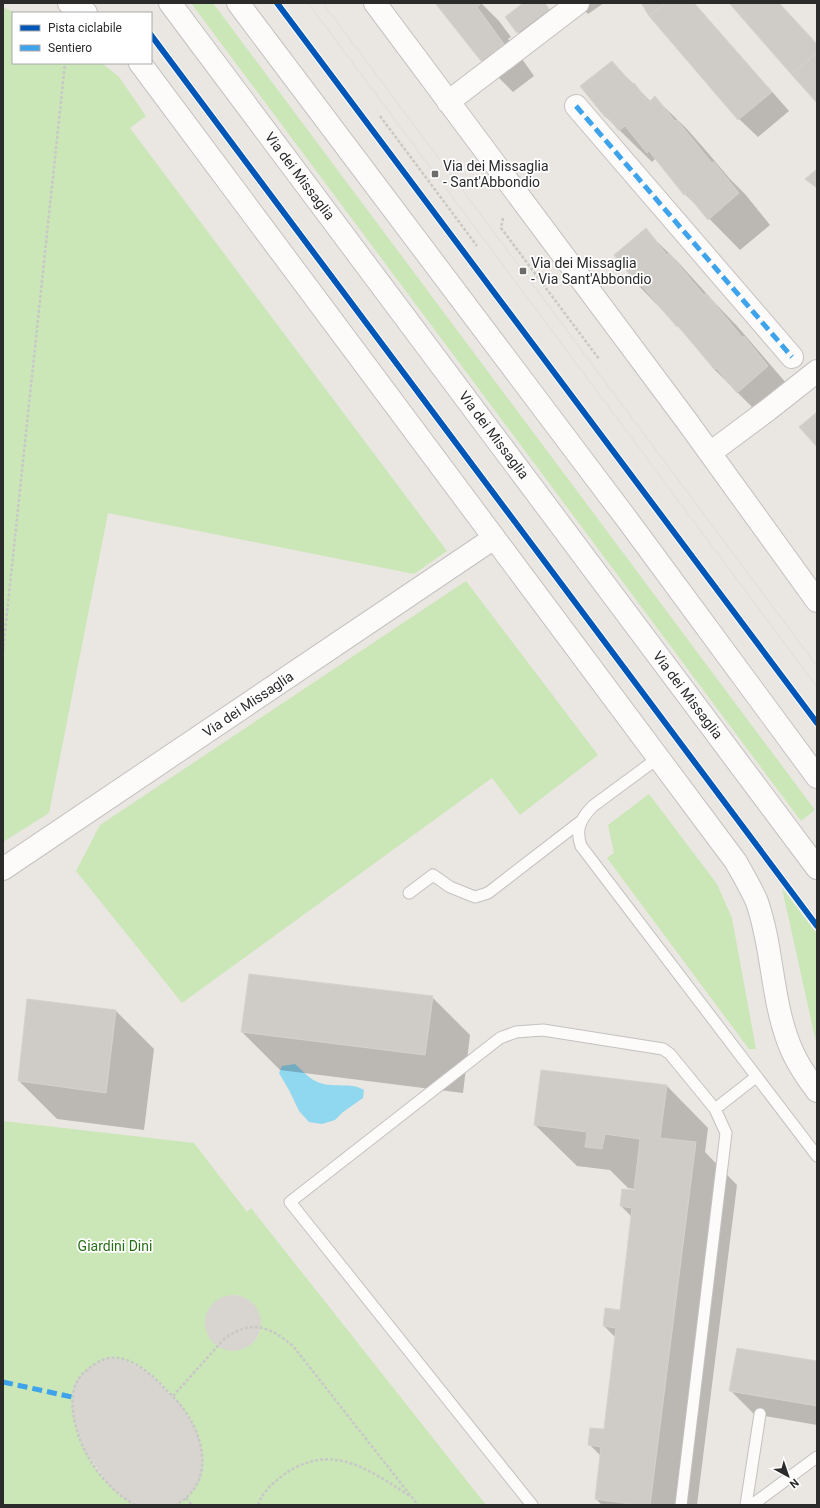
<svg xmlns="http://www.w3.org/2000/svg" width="820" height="1508" font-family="Roboto,sans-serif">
	<rect width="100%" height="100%" fill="#eae6e1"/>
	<path fill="#cbe7b8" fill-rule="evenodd" d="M191,3H213L815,810L801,821Z
		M3,7L16,13H13V63H102L119,77L146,116L130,128L447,551L414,574L108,513L49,813L3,842Z
		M466,581L598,755L520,815L492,778L182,1003L76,871L100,825Z
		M649,794L717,884L732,918L756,1049H749L607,858L614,853L608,825Z
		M782,888L817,934V1041L815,1038Z
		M3,1121L194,1143L247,1212L251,1208L486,1505H175C223,1475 200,1424 168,1391C159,1382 149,1371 138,1366C128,1361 119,1359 108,1358L79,1436C91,1465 108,1489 135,1505H3ZM237,1295L245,1298L261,1328L258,1336L252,1344L205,1322C209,1305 219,1296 237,1295Z"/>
	<path fill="#d8d4d0" d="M205 1323a28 28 0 1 1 56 0a28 28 0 1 1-56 0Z
		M108,1358L123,1360L139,1367L150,1374L181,1405L195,1428L199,1438L202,1452L203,1466L201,1477L196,1486L186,1498L176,1505H135L122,1497L109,1485L85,1451L79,1436L72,1410V1397L75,1383L83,1373L95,1364Z"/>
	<path fill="#90d7f0" d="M295,1064C303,1071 310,1080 320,1083C335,1088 351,1082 364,1090L363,1098L343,1112L335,1120L322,1124L309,1122L299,1111L289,1090L279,1073L282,1066Z"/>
	<path fill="#0003" d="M437,3H481L499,21L511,37L508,39L534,76L513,92L481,60Z
		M525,3H545L554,16L524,39L507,17Z
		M577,3H604L588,14Z
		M642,3H694L789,111L758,137L739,119Z
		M612,62L651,102L655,98L687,129L708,153L730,179L745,194L770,225L740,250L685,194L664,168L655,159L652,162L605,116Z
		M645,230L677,261L715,303L737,326L799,398L769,424L714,369L691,340L640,287Z
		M432,997L470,1035L463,1093L280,1070L242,1032Z
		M116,1011L154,1049L144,1130L57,1119L19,1081Z
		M667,1086L708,1128L705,1152L737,1185L697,1505H602L596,1499L601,1456L589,1444L604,1431L616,1338L604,1326L621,1311L632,1217L621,1206L635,1191V1189L628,1188L610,1170L577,1166L535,1125Z
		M817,1362V1425L754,1414L730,1390Z"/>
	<path fill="#cfccc8" stroke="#d5d2cd" d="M435,3H479L480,5L477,7L504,44L481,61Z
		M523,3H544L549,9L517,33L505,17Z
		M641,3H666L649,16Z
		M666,3H694L772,92L738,120L649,16Z
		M729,3H779L817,44V53L791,74Z
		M817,53V103L791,74Z
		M612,61L632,84L634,83L649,102L655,96L675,121L677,120L712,163L714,162L739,193L708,220L686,193L684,195L649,151L647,153L625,126L619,131L606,115L605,117L580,86Z
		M817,169V188L805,179Z
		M646,228L667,255L669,253L704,295L706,293L742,337L744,336L768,366L737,393L716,368L714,369L678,326L677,327L642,286L640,287L614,255Z
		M817,412V447L799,427Z
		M249,974L433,996L425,1055L241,1032Z
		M27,999L116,1010L106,1093L18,1081Z
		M541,1070L667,1085L660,1138L696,1142L650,1505H637L595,1499L601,1447L588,1445L590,1428L604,1429L616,1328L603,1326L605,1308L620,1310L632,1208L620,1206L622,1189L634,1190L640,1139L605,1134L602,1149L585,1147L587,1132L534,1125Z
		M737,1348L817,1361V1406L729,1391Z"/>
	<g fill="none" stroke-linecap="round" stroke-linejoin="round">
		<g stroke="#c3c2c2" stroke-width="13">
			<path id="lane" d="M658,758L593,806C581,818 575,829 581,846L817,1156
				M409,893L433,875L450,887L475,897L488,893L580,822
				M532,1505L290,1202L500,1038L516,1032L543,1030L663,1049L670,1054L715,1109L756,1077
				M681,1505L726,1133L715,1109
				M746,1505L760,1414
				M752,1505L817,1457"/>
		</g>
		<g stroke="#c3c2c2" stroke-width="24">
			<path id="street" d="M69,3L86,13
				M375,3L686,420L817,601
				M140,63L736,862C743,875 751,888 757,902C774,951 771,1005 793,1053C799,1066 808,1079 817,1091
				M448,102L578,3
				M576,106L792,357
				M710,453L769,409L817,371
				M3,869L494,538"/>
		</g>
		<g stroke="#c3c2c2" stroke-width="24">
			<path id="secondary" d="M170,3L817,868
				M238,3L629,522L817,777"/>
		</g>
		<path stroke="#c8c8c7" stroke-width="2.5" stroke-dasharray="3 2" stroke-linecap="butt" d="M380,116L477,246
			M503,218L501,228L599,359
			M3,651L65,63
			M173,1396L224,1339C251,1319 269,1326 293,1346L418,1505
			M186,1498L192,1505
			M135,1505C108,1490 86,1461 77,1431C71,1410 68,1384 87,1370C93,1365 101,1359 109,1358C130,1355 152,1374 165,1389C175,1398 184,1408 190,1419C207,1448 210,1488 175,1505
			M258,1505C262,1492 275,1481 286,1473C333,1442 369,1470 410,1496"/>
		<use href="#lane" stroke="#fcfbfa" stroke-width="11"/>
		<use href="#street" stroke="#fcfbfa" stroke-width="22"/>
		<use href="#secondary" stroke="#fcfbfa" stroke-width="22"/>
		<path stroke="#dededf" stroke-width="1" d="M308,3L817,687
			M323,3L817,666"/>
		<path stroke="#3ea3eb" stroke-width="5" stroke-dasharray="10 5" stroke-linecap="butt" d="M576,106L792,357
			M3,1382L72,1397"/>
		<g stroke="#fff" stroke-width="8">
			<path id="cycleway" d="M277,3L817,723
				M151,35L817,926"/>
		</g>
		<use href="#cycleway" stroke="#0057b8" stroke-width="6"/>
	</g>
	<g fill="#6e6c6b" stroke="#fff" stroke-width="1.5">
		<rect x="431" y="170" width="8" height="8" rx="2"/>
		<rect x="519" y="267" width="8" height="8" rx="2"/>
	</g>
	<g text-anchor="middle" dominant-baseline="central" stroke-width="3.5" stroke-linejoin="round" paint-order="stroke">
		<g font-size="14" fill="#2b2b2b" stroke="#fff" text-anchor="start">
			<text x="443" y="166">Via dei Missaglia<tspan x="443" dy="16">- Sant'Abbondio</tspan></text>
			<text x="531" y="263">Via dei Missaglia<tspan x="531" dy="16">- Via Sant'Abbondio</tspan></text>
		</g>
		<g font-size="14" fill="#2b2b2b" stroke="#fff">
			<text transform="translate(300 176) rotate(53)">Via dei Missaglia</text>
			<text transform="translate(494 435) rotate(53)">Via dei Missaglia</text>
			<text transform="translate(688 695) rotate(53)">Via dei Missaglia</text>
			<text transform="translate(248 704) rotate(-34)">Via dei Missaglia</text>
		</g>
		<g font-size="14" fill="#286e16" stroke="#fff">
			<text x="115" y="1246">Giardini Dini</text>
		</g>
	</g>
	<rect width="820" height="1508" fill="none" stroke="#2b2b2b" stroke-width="8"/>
	<rect x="12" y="12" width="140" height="52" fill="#ffffff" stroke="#aaaaaa"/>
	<rect x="20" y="25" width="20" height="6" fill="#0057b8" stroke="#aaaaaa"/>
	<text x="48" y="32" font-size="12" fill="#2b2b2b">Pista ciclabile</text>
	<rect x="20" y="45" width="20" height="6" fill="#3ea3eb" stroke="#aaaaaa"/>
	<text x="48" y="52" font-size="12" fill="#2b2b2b">Sentiero</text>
	<g transform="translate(788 1476) rotate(140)" stroke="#ffffff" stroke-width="3" paint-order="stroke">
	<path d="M0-3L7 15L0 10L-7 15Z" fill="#2b2b2b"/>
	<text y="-6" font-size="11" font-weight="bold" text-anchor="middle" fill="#2b2b2b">N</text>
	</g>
</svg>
